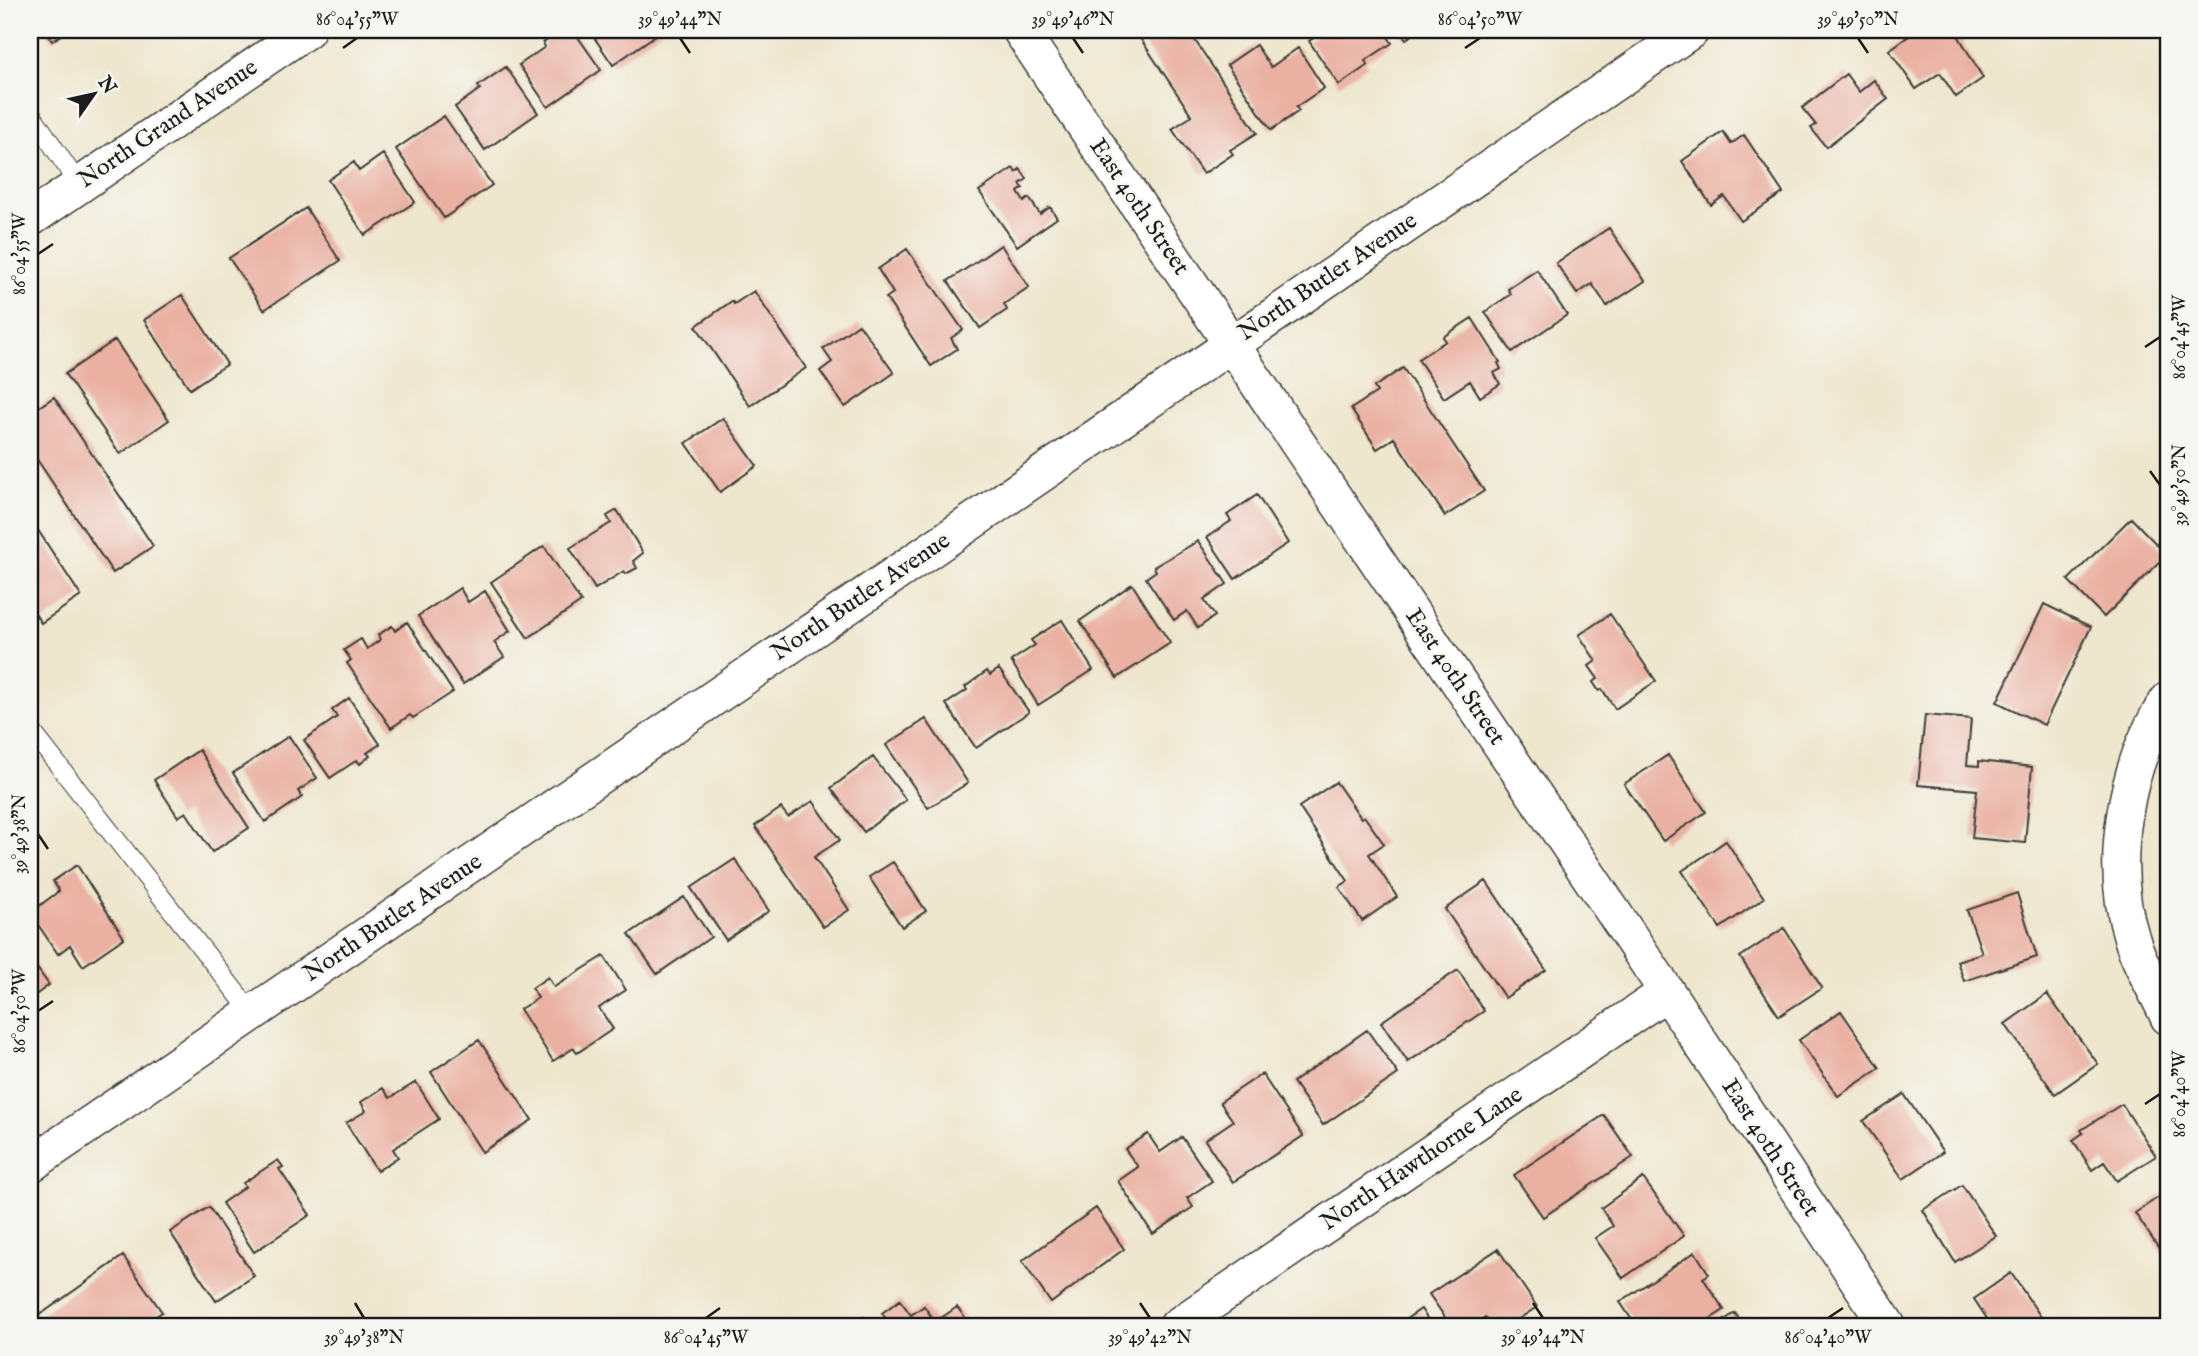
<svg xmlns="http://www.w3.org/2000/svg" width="2198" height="1356" font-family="'IM FELL English',serif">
	<rect width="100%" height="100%" fill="#f6f6f2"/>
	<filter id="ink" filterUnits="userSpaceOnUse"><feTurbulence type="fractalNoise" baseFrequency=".0143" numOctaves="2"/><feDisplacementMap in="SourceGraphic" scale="14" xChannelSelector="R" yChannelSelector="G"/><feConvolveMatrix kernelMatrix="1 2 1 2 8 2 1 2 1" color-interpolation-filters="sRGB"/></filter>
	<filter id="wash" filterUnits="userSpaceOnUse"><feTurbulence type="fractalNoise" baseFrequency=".00686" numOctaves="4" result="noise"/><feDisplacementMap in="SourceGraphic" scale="28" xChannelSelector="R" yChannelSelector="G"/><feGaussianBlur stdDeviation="1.57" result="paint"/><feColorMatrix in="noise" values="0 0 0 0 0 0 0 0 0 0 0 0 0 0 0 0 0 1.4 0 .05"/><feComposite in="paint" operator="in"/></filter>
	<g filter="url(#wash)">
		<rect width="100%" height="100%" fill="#eee6cd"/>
		<g id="blocks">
			<path fill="#eab1a2" d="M45,30H68L52,41Z
				M562,30H573L601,70L548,107L519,65L545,47L543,43Z
				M589,30H663L613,65Z
				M1139,30H1188L1257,133L1230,150L1233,154L1203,174L1172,129L1192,116L1136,32Z
				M1326,30H1383L1392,43L1365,61L1368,65L1339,85L1309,41Z
				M1399,30H1421L1406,39Z
				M1915,30H1955L1983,78L1956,97L1940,73L1916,89L1889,50L1916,31Z
				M1256,45L1271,67L1298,48L1324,88L1296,107L1299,111L1271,130L1227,65Z
				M506,67L538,113L485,150L455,107L480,89L478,86Z
				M1846,74L1859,92L1874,80L1888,99L1826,147L1811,128L1816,125L1802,108Z
				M444,116L492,185L444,218L396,149Z
				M1723,132L1731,144L1744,135L1783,193L1741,221L1724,196L1711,205L1682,161Z
				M383,154L415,202L365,235L328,180L354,162L359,171Z
				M1013,168L1016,172L1020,169L1027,179L1020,184L1023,188L1018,192L1024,202L1029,198L1040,214L1050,207L1057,218L1017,246L979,191Z
				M306,208L340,261L264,310L229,258Z
				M1609,228L1645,281L1607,306L1592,284L1577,294L1556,263Z
				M1001,245L1029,287L1004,304L1007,310L980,328L948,281Z
				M907,249L963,330L951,338L957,349L931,366L886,298L893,293L878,269Z
				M1537,270L1567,315L1512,352L1485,312L1511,294L1508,289Z
				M754,291L806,368L750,406L696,326L732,301L734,304Z
				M182,295L227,364L190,389L144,320Z
				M1472,318L1500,362L1498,363L1501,369L1494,373L1500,384L1480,397L1470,381L1444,398L1418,359L1446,341L1443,337Z
				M859,324L894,373L845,407L820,371L832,362L823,349Z
				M115,340L169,420L120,454L65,374Z
				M1403,368L1484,491L1445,516L1394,438L1377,449L1351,409L1377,392L1374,387Z
				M54,397L153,546L113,573L30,449V413Z
				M723,418L757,466L720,492L686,443Z
				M1257,495L1288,543L1235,579L1207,537L1231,521L1227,515Z
				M617,510L643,553L633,561L637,568L626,574L624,571L595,589L570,548L611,523L607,516Z
				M30,518L81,596L41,623L30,606Z
				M2131,518L2167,555L2104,617L2068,580Z
				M1198,541L1227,584L1204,600L1215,616L1198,628L1187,611L1174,620L1146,578L1156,571L1154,567Z
				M544,546L581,602L528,638L491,582Z
				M1132,584L1170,643L1117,678L1080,621Z
				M460,588L468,602L485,591L510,631L494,642L504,657L463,684L418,616Z
				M2044,604L2091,627L2044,725L1997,702Z
				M1610,614L1656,681L1615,709L1602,689L1599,691L1593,682L1598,679L1589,666L1596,661L1579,635Z
				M1062,620L1093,670L1038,705L1011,661L1035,645L1031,640Z
				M407,622L453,692L413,718L410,715L391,728L347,663L351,660L344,650L361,639L367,649L380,640L378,635L392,626L395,631Z
				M999,669L1029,712L976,748L946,704L967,690L965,687L987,671L990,675Z
				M349,698L380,744L367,753L370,756L360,764L357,760L330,778L304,740L337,717L332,710Z
				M1925,715L1971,719L1967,765L1979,766V761L2032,767L2025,843L1972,838L1977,790L1918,785Z
				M926,719L968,783L928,808L886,745Z
				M289,736L317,778L298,791L302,797L265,822L233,773Z
				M199,750L249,828L212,852L186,812L178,817L154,780Z
				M1668,755L1706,812L1663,841L1624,784Z
				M873,757L906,800L864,832L831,788Z
				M1336,782L1361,818L1364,816L1384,844L1369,854L1397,897L1362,921L1339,887L1348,881L1299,807Z
				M813,801L840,840L814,857L849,910L823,927L755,826L781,808L788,817Z
				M1726,841L1764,898L1720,928L1682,871Z
				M735,859L769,911L726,940L691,888Z
				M893,862L926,911L902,927L869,877Z
				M77,865L124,938L83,966L70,945L58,954L30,913L59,891L53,881Z
				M1486,881L1546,970L1505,998L1445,909Z
				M2017,893L2037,957L1964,981L1957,961L1982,953L1967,910Z
				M684,897L711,937L657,974L629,934Z
				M1784,928L1822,988L1779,1016L1740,957Z
				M604,956L626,990L599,1008L613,1029L577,1053L574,1048L553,1061L520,1009L538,998L532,988L548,977L554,987Z
				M30,958L49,985L30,999Z
				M1458,970L1484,1011L1408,1062L1381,1022Z
				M2047,994L2098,1064L2055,1094L2005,1024Z
				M1841,1011L1880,1068L1838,1096L1799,1040Z
				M1367,1030L1398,1074L1323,1125L1293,1082Z
				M479,1040L532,1120L482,1152L431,1072Z
				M1262,1074L1303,1136L1233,1182L1205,1140L1233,1121L1220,1102Z
				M416,1082L439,1119L393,1149L398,1157L377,1171L346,1123L366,1111L361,1102L383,1088L390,1098Z
				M1904,1094L1943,1152L1903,1179L1863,1121Z
				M2122,1104L2156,1156L2117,1181L2104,1162L2092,1170L2073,1140L2083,1133L2081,1130Z
				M1604,1115L1633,1157L1543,1217L1514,1175Z
				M1148,1134L1160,1152L1182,1137L1212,1181L1187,1198L1193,1207L1153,1234L1118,1181L1138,1167L1125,1149Z
				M278,1160L283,1167L279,1169L310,1215L254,1252L222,1203L245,1187L243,1183Z
				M1643,1178L1684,1236L1623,1278L1595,1238L1613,1226L1601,1208Z
				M1962,1185L1996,1236L1955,1262L1923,1210Z
				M2168,1191V1262L2135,1213Z
				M209,1207L254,1276L216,1301L170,1232Z
				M1096,1208L1124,1249L1051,1303L1022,1261Z
				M1498,1249L1537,1307L1508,1326H1491L1485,1317L1471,1326H1451L1429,1294Z
				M1695,1252L1709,1274L1703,1278L1724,1310L1699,1326H1679L1675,1320L1668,1324L1670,1326H1636L1620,1302Z
				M123,1256L162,1312L141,1326H123L118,1319L107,1326H44L37,1317Z
				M2011,1273L2047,1326H1992L1974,1299Z
				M900,1300L911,1315L924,1306L935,1322L957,1307L971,1326H891L882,1313Z
				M1421,1309L1432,1326H1396Z
				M1735,1313L1744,1326H1715Z
				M864,1317L870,1326H850Z"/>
		</g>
	</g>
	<g filter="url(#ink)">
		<use href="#blocks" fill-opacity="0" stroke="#3c3a37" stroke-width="2"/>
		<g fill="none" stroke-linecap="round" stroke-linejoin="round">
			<g stroke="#3c3a37" stroke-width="20">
				<path id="lane" d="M30,112L79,185
					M30,729L253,1014"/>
			</g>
			<g stroke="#3c3a37" stroke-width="38">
				<path id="street" d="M1020,30L1667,992L1888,1326
					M30,219L307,30
					M2168,700C2124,764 2108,865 2132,939C2140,967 2157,991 2168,1017
					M30,1165L1692,30
					M1177,1326L1667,992"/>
			</g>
			<use href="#lane" stroke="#fff" stroke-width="18"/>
			<use href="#street" stroke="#fff" stroke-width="35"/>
		</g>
	</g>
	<path fill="none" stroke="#1c1c1c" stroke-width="2.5" d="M680,38L690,53M1073,38L1083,53M1858,38L1868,53M343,48L357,38M1465,48L1480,38M38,254L53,244M2145,347L2160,337M2150,471L2160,485M38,834L48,849M38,1011L53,1001M2145,1104L2160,1094M355,1303L364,1318M1140,1303L1150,1318M1533,1303L1543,1318M706,1318L720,1308M1828,1318L1843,1308"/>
	<g text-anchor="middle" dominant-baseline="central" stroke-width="5" stroke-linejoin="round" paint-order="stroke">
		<g font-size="24" fill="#1c1c1c" stroke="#f6f6f2">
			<text transform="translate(168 124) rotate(-34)">North Grand Avenue</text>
			<text transform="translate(1139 207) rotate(56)">East 40th Street</text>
			<text transform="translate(1328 277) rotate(-34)">North Butler Avenue</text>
			<text transform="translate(861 597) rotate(-34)">North Butler Avenue</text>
			<text transform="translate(1455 677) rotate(56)">East 40th Street</text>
			<text transform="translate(393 918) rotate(-34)">North Butler Avenue</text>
			<text transform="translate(1770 1148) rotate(57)">East 40th Street</text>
			<text transform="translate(1422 1159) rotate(-34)">North Hawthorne Lane</text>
		</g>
	</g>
	<rect width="2198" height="1356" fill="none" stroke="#f6f6f2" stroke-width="77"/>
	<g transform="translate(94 94) rotate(56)" stroke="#f6f6f2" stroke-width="5" paint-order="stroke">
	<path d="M0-5L12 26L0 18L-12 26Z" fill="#1c1c1c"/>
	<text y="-10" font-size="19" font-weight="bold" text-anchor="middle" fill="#1c1c1c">N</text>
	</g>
	<rect x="38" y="38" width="2122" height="1280" fill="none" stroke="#1c1c1c" stroke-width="2.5"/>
	<g font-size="18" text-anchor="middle" fill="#1c1c1c">
		<text x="357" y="25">86°04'55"W</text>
		<text x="680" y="25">39°49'44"N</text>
		<text x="1073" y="25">39°49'46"N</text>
		<text x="1480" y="25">86°04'50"W</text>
		<text x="1858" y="25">39°49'50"N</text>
		<text transform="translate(19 254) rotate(-90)" y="6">86°04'55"W</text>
		<text transform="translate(2179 337) rotate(-90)" y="6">86°04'45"W</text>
		<text transform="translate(2179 485) rotate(-90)" y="6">39°49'50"N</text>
		<text transform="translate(19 834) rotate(-90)" y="6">39°49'38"N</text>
		<text transform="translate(19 1011) rotate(-90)" y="6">86°04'50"W</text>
		<text transform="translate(2179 1094) rotate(-90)" y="6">86°04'40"W</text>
		<text x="364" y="1343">39°49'38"N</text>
		<text x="706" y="1343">86°04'45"W</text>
		<text x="1150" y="1343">39°49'42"N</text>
		<text x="1543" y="1343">39°49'44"N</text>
		<text x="1828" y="1343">86°04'40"W</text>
	</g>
</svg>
